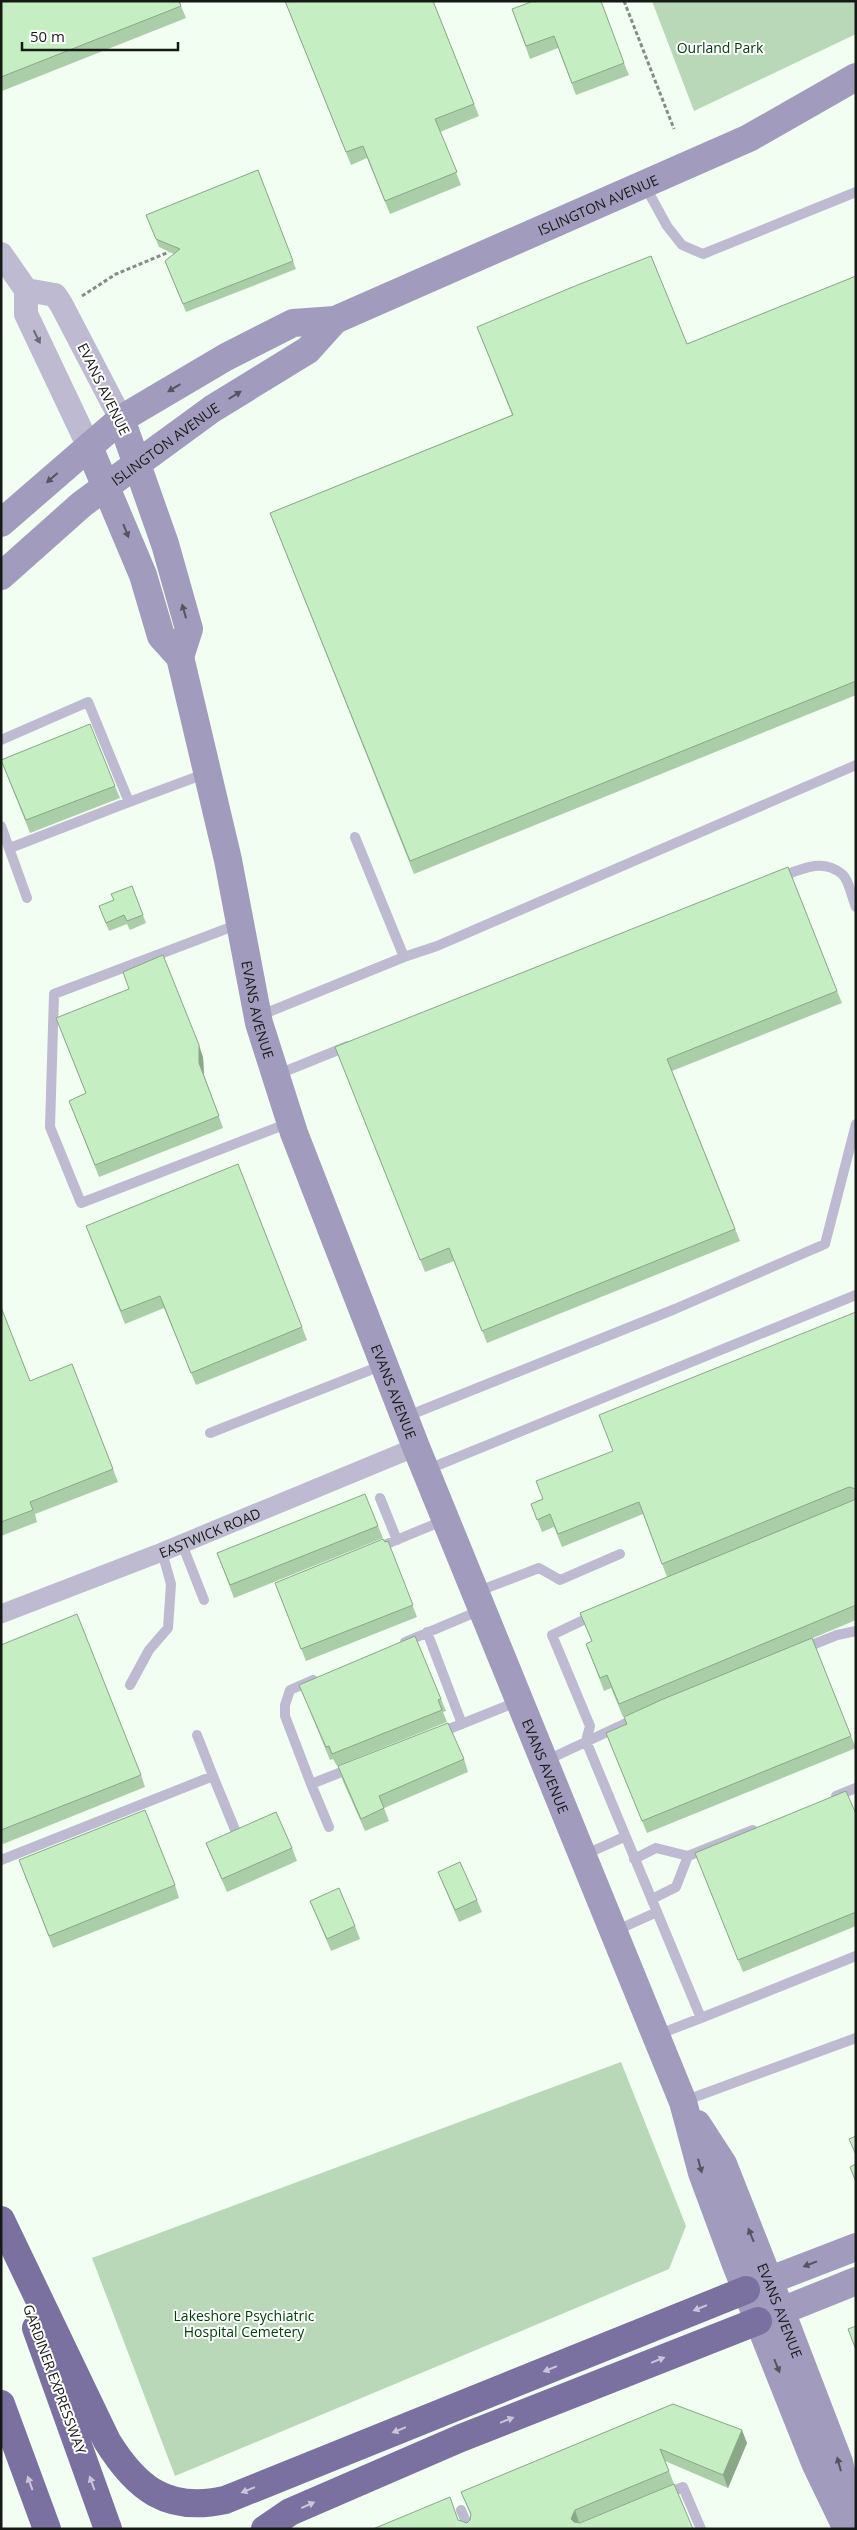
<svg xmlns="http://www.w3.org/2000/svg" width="857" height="2530" font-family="'Open Sans',sans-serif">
	<rect width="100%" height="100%" fill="#f1fef1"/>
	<path fill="#b8d8b7" d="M652,1H856V34L694,111Z
		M621,2062L686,2226L669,2269L175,2476L92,2258Z"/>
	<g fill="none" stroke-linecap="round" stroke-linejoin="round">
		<path stroke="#848c83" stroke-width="3" stroke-dasharray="4 2.5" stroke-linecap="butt" d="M624,1L674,129
			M82,296L116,274L169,252"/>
		<path stroke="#bebad1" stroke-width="10" d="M644,184L667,226L682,245L703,254L856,192
			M1,740L88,702L129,802L207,773
			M1,826L27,898
			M10,848L129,802
			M778,878C799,870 822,857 842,874C849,880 852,898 856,907
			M239,924L54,994L50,1127L81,1203L289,1123
			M404,957L437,946L856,765
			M259,1016L404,957L355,837
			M276,1075L348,1046
			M405,1417L675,1309L825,1244L856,1124
			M210,1433L383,1365
			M426,1470L856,1295
			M380,1498L397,1540
			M182,1544L204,1600
			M377,1548L445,1520
			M476,1592L539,1568L560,1580L620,1554
			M594,1615L552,1635L590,1726L586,1741L657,1912
			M427,1632L462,1724
			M405,1642L481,1610
			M802,1649L837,1635L856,1631
			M313,1680L290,1690L285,1705V1716L311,1784L352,1768
			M130,1685L149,1650L168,1628L171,1584L162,1552
			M439,1733L519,1701
			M545,1761L637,1718
			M213,1776L238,1837
			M311,1784L329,1827
			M836,1796L856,1788
			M584,1855L624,1837
			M634,1859L656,1848L688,1856L753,1830
			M1,1860L213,1776L197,1735
			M652,1899L676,1887L688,1856
			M615,1931L657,1912L701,2018L657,2035
			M701,2018L856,1956
			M684,2101L856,2038
			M664,2494L683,2487L701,2529
			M461,2510L469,2529"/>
		<path stroke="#bebad1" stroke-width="19" id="s1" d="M1,1614L162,1552L416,1447"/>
		<path stroke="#bebad1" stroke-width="24" d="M1,254L26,290V314L89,447
			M26,290L55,295L61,304L121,419"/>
		<g stroke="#a19bbd" stroke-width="28">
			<path d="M121,419L165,544L189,629L180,657"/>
			<path id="s2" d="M89,447L143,575L161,636L180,657L228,860L259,1023L294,1133L416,1447L683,2102L702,2173L735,2262L816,2465L847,2529"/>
			<path id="s3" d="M1,523L121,419L226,357L293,323L335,320L749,138L856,77"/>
			<path id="s4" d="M1,576L82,504L212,409L308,350L335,320"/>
			<path id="s5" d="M697,2124L723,2164L781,2311L839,2462L850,2511"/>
			<path d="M752,2287L856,2247"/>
			<path d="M764,2318L856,2281"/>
		</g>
		<path stroke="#7a71a0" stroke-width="28" d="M1,2220L107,2441C136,2488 167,2513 225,2500L746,2290
			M36,2328L108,2529
			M1,2404L47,2529
			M265,2529L290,2512L461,2438L758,2321"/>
	</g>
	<path fill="#a9cea8" d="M1,1L181,6L186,18L2,91L1,89Z
		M285,1H433L479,116L440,132L461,185L390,214L367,158L351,165Z
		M512,9L624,63L629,75L576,95L558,48L530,59Z
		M258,170L296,269L186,312L165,261L174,254L159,247L146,215Z
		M856,276V695L414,874L270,513L512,415L477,327L687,344Z
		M1,760L115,786L120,798L30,833Z
		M132,886L146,923L130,930L127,924L109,931L99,906L114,900Z
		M837,991L842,1003L672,1071L740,1241L487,1343L454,1261L425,1272L335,1047Z
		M56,1018L203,1057L204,1075L223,1128L99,1177L69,1101L86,1093Z
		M86,1226L302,1327L307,1340L196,1385L164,1308L125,1324Z
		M1,1307L30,1381L113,1469L118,1482L35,1514L37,1522L1,1536Z
		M856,1312V1620L765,1658L851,1736L856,1748L647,1833L606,1733L627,1724L637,1711L623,1717L611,1688L604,1691L586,1644L592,1642L580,1613L854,1500L667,1577L643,1514L562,1547L554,1527L542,1532L531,1504L542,1499L613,1451Z
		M378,1526L383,1538L234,1598L217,1553Z
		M388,1541L417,1617L306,1661L280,1596Z
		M1,1645L141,1775L145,1787L3,1844L1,1838Z
		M299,1685L441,1699L446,1711L443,1712L447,1722L337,1766L333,1759L330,1760Z
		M464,1759L468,1772L384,1808L389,1821L365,1831L342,1779L338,1766Z
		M856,1814V1926L743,1972L695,1853Z
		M206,1843L292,1848L297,1861L227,1892L211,1855Z
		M19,1860L175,1885L179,1898L53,1948Z
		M438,1872L477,1900L482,1912L459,1922Z
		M310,1901L355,1926L360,1939L331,1951Z
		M673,2404L747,2443L728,2488L665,2461L674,2484L579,2523L373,2529L458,2520L467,2523L470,2520L471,2516L461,2492Z"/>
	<path fill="#8aa788" d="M199,1045L203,1057L204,1075L199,1063Z
		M742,2430L747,2443L728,2488L723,2475Z
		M575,2510L579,2523L577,2529L571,2519Z"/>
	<path fill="#c5efc3" stroke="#8aa788" d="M1,1H179L181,6L1,77Z
		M285,1H433L474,104L435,119L457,172L385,201L363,146L346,152Z
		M531,1H601L624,63L572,83L554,36L526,46L512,9L531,2Z
		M258,170L293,261L183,304L165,261L180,249L156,239L146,215Z
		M651,256L687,344L856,276V681L410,861L270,513L513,415L477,327L575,286Z
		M90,724L115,786L26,820L1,760Z
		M788,867L837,991L667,1059L735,1229L482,1331L449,1248L420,1260L335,1047Z
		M132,886L143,915L127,921L124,915L106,923L99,906L114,900L111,894Z
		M163,955L199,1045V1063L219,1116L95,1165L69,1101L86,1093L56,1018L129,989L123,972Z
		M238,1164L302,1327L191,1373L160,1296L121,1311L86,1226Z
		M1,1307L30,1381L72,1364L113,1469L30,1502L33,1510L1,1522Z
		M856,1312V1489L849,1487L662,1564L639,1502L558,1534L550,1514L537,1520L531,1504L543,1499L536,1481L613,1451L599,1415Z
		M365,1494L378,1526L230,1585L217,1553Z
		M856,1496V1605L619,1704L607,1675L600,1678L586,1644L592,1641L580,1613L854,1500Z
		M383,1539L385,1542L388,1541L413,1605L301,1649L275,1583Z
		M77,1614L141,1775L1,1830V1645Z
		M415,1636L441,1699L438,1700L442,1710L332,1754L329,1746L326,1747L299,1685Z
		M812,1638L851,1736L642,1821L606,1733L627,1724L624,1717L661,1700Z
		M448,1723L464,1759L379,1796L384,1808L361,1819L338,1766Z
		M846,1791L856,1814V1912L738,1960L695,1853Z
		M145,1810L175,1885L49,1936L19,1860Z
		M276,1812L292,1848L222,1879L206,1843Z
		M460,1862L477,1900L455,1910L438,1872Z
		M339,1888L355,1926L327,1939L310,1901Z
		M856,2136V2155L849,2139Z
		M856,2164V2182L850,2167Z
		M856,2326V2350L848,2329Z
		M673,2404L742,2430L723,2475L660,2449L669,2471L575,2510L571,2519L574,2522L580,2523L674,2484L693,2529H373L450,2497L458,2520L467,2523L470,2520L471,2514L461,2492Z"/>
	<defs><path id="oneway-solid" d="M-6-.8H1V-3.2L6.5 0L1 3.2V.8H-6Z" transform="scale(1.25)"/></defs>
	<use fill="#6a6a73" href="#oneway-solid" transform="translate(37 337) rotate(64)"/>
	<g fill="#555461">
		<use href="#oneway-solid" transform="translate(174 388) rotate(149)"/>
		<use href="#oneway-solid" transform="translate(235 395) rotate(-32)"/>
		<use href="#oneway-solid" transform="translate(52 478) rotate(139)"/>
		<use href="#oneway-solid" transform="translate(126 531) rotate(69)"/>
		<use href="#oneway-solid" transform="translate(184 611) rotate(-106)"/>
		<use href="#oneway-solid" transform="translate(700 2166) rotate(75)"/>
		<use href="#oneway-solid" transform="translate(751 2235) rotate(-112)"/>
		<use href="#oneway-solid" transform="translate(810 2264) rotate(159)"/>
		<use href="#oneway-solid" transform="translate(777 2366) rotate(68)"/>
		<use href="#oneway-solid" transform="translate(839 2464) rotate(-105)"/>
	</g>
	<g fill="#cac6d9">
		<use href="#oneway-solid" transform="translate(700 2308) rotate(158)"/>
		<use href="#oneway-solid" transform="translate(658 2360) rotate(-22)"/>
		<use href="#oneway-solid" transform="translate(550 2369) rotate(158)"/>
		<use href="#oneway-solid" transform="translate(507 2420) rotate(-22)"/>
		<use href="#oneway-solid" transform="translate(399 2430) rotate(158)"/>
		<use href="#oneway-solid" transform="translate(30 2483) rotate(-110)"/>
		<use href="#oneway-solid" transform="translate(92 2483) rotate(-110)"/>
		<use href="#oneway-solid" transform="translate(248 2490) rotate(158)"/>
		<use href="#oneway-solid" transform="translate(308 2505) rotate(-24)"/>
	</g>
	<g text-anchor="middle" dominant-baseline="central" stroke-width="4" stroke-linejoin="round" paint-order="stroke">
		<g font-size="14" fill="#024009" stroke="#fff">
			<text x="720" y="47">Ourland Park</text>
			<text x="244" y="2315">Lakeshore Psychiatric<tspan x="244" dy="16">Hospital Cemetery</tspan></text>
		</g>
		<g font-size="14" fill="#161a15" stroke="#fff">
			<text stroke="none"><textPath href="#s3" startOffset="685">ISLINGTON AVENUE</textPath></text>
			<text transform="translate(104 389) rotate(64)">EVANS AVENUE</text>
			<text stroke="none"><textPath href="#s4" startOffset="211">ISLINGTON AVENUE</textPath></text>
			<text stroke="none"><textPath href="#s2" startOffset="592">EVANS AVENUE</textPath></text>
			<text stroke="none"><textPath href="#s2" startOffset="998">EVANS AVENUE</textPath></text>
			<text stroke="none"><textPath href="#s1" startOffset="224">EASTWICK ROAD</textPath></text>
			<text stroke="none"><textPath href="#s2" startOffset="1402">EVANS AVENUE</textPath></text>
			<text stroke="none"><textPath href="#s5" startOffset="205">EVANS AVENUE</textPath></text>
			<text transform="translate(55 2379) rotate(70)">GARDINER EXPRESSWAY</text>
		</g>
	</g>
	<rect width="857" height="2530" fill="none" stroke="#161a15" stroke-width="5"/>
	<path d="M22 42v8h156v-8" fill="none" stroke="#161a15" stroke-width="2.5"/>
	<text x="30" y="42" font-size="15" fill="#161a15" stroke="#ffffff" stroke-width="4" paint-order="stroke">50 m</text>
</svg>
